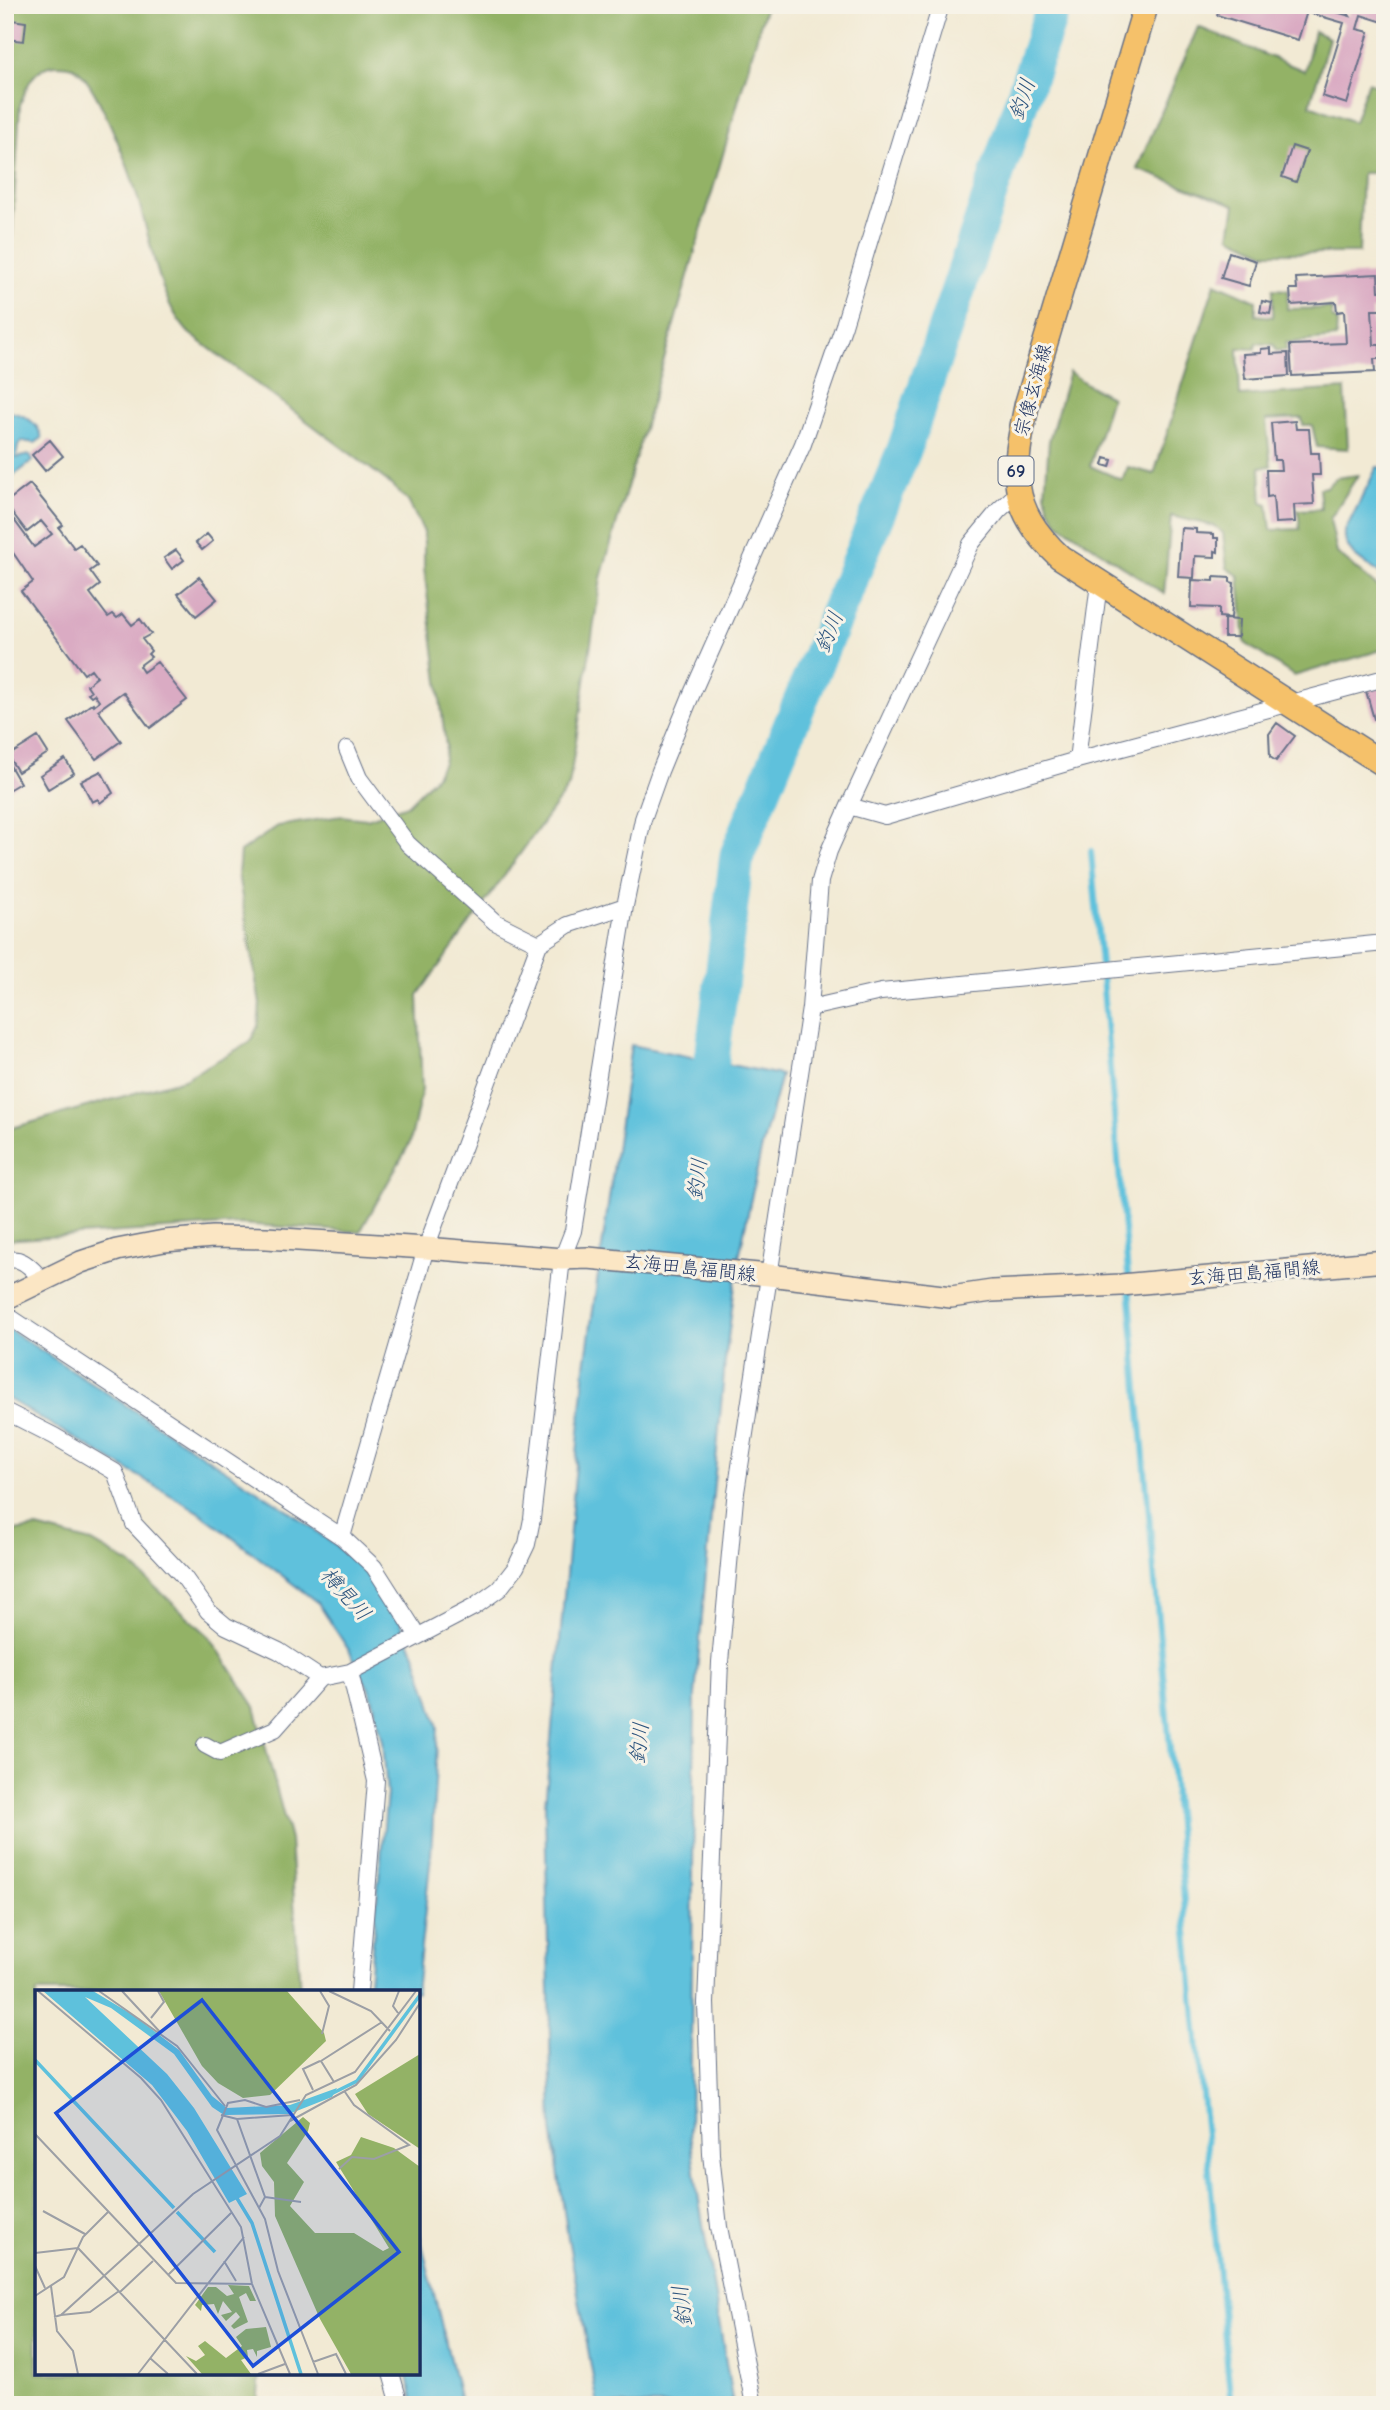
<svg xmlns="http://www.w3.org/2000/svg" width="1390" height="2410" font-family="'Comic Neue','Klee One',sans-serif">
	<rect width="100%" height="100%" fill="#f7f3e8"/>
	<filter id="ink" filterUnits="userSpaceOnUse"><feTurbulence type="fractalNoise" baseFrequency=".0143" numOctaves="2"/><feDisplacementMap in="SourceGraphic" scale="14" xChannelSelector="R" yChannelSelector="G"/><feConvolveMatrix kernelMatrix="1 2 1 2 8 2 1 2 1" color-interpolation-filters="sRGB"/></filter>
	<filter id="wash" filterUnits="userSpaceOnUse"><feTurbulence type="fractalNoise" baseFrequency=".00686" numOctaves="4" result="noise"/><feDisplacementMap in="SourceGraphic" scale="28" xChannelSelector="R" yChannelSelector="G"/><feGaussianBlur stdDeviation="1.57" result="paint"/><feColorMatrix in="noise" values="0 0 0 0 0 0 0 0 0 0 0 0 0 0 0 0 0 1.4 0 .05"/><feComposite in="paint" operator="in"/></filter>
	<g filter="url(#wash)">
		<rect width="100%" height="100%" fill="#f2ead4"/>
		<path fill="#93b266" stroke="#577062" stroke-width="2" d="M5,5H766L601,578L569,786L418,995L422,1090L410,1143L360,1232L239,1224L5,1240V1130L184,1079L250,1042L258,1026L260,1004L238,874L240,852L278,826L341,816L367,819L407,805L435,777L443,763L446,747L424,568V532L408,501L387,481L189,333C176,319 167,301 161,282C151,252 145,220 135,189C128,165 94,76 73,67C69,66 61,65 57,65C34,65 26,87 20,105L5,351Z
			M1198,27L1305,71L1314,31L1329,38L1310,105L1354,122L1368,82L1382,87L1385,77V173H1362L1359,253H1266L1230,236L1235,205L1137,169Z
			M1215,283L1256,301V315L1273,317V289L1288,290L1287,309L1331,308L1332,318L1337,321L1336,338L1286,343V350L1276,351L1274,345L1256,343L1255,349L1238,348L1240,396L1345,389L1348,449L1317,447L1312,425H1303L1302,418L1266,420L1271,466L1260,467L1262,502L1268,504L1271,530L1300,529L1298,510L1321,509L1319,488L1326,487L1336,478L1358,475L1330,519L1337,553L1380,589L1385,591V649L1294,676L1245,643L1239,576L1227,568L1223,533L1214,526L1171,516L1164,594L1058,523L1049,508L1045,494L1049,441L1069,372L1088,385L1111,397L1090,466L1122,480L1128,467L1154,474Z
			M37,1528L92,1542L130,1564L210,1637L255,1707L290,1840L300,1992H37V2373H260L257,2405H5V1532Z"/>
		<path fill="#5ec1dc" stroke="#3c789d" stroke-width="2" d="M7,412C23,413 38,422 42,438L35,443L22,441L18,446L16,458L30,455L33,461L5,482V415Z
			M1377,467L1385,468V576C1369,565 1342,555 1345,531Z
			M631,1045L781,1075L760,1155L738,1262L725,1361L695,1695L690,2133L697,2188L733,2405H598L568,2238L552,2129L545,1805L585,1366Z
			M5,1327L289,1511L336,1546L357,1564L379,1589L401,1623L416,1656L438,1727L431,1855L416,1992H368L387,1794L383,1741L371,1693L350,1652L318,1603L199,1512L5,1397Z
			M418,2228L461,2405H414L406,2373H418Z"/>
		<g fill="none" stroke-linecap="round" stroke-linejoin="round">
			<path stroke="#5ec1dc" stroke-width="6" d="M1091,851L1160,1641L1231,2405"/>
			<path stroke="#5ec1dc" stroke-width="35" d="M706,1108L737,855L904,450L1054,5"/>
		</g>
		<g id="blocks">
			<path fill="#daabc3" d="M1220,5H1309L1298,40L1217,15Z
				M1312,5L1350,16L1348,13L1350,5H1385L1383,22L1361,15L1357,29L1369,32L1347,104L1322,96L1344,23L1310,13Z
				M5,19L26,22L24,41L5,39Z
				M1292,146L1307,151L1296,182L1282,177Z
				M1229,252L1256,261L1249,286L1221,278Z
				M1378,274L1379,291H1385V310H1372L1374,345H1380L1381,359H1374L1375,372L1292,376L1290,345L1346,343L1344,311L1337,312L1336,302L1291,305L1290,289H1297L1296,278Z
				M1262,301L1272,303L1270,314L1260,312Z
				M1271,348V354L1288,353L1289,376L1245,379L1243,354L1261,353V349Z
				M1295,421L1296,429H1309L1311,453H1319L1320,475H1312L1314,504L1294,505L1295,522L1275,523L1273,496L1267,497L1266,470H1281L1280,460H1274L1271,423Z
				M50,440L63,456L45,471L32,455Z
				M1105,458L1112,460L1110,467L1103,465Z
				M30,484L63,525L59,528L74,548L80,544L97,566L90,571L100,585L90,593L108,617L113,614L117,618L123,614L132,625L140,619L151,634L142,639L151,651L148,654L151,657L139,666L143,672L157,662L187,700L150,728L123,692L98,710L121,741L96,759L68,721L93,703L94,705L99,701L94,694L91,696L88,693L91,691L87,685L97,677L91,669L84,674L21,591L33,582L5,541V532L8,530L5,527L14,520L34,547L52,534L41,521L27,532L5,503Z
				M1181,528L1196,529V533L1214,534V538H1218V552L1215,551V557L1195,556L1194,578L1178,577Z
				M207,534L213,541L202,550L196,543Z
				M176,550L184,560L172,569L164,558Z
				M199,577L217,599L196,616L178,594Z
				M1214,577L1230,578V582L1234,583L1231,618L1219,617V608L1191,607L1192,580L1214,581Z
				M1224,619L1239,620L1238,637H1224Z
				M1385,686V716L1374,719L1366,691Z
				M1277,723L1295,736L1276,761L1270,757L1269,734Z
				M38,737L48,753L18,772L8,756Z
				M5,757L20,783L8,790L5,785Z
				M65,759L74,773L48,789L40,775Z
				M101,771L113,793L100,803L98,799L92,802L81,781Z"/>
		</g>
	</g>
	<g filter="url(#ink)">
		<use href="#blocks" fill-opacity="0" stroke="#667087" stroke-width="2"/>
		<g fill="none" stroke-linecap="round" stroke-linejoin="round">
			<g stroke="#667087" stroke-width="18">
				<path id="street" d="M347,749L359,778L408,844L495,922L539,944
					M1077,760L1099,583
					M849,806L885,816L1077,760L1385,678
					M810,1008L881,992L1385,943
					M5,1261C23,1255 31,1269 43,1280
					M5,1314L342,1537L374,1567L418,1636
					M5,1411L54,1436L115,1472L134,1524L183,1576L208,1611L226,1626L279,1651L320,1678L350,1672L474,1607L499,1589L516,1567L527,1544L532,1519L562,1259L573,1231L625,906L643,819L660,771L690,698L803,444L844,325L941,5
					M342,1537L426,1248L539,944L568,925L625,906
					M350,1672L376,1781L359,1992
					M205,1745L220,1753L275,1729L320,1678
					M391,2373L400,2405
					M754,2405L719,2227L711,2154L706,2003L720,1662L735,1499L810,1008L820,881L829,851L849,806L971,544L999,510L1019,492"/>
			</g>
			<g stroke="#667087" stroke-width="24">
				<path id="secondary" d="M5,1299L81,1262L117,1250L164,1241L213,1237L266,1238L426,1248L562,1259L588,1258L769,1275L951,1297L992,1291L1121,1285L1385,1261"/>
			</g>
			<g stroke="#667087" stroke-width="27">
				<path id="primary" d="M1146,5L1027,404C1013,471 1006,506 1060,557L1385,765"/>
			</g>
			<use href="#street" stroke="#fff" stroke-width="16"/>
			<use href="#secondary" stroke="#fbe6c4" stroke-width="21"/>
			<use href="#primary" stroke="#f5c16b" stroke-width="24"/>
		</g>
	</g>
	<g text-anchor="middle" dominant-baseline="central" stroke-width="6" stroke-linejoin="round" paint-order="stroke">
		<rect fill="#f7f3e8" stroke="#5d6a87" stroke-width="2" x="998.5" y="456.5" width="35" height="29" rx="5"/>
		<g font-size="18" font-weight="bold" fill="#1b2f5e">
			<text x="1016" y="471">69</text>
		</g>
		<g font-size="19" fill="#1b2f5e" stroke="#f7f3e8">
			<text transform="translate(1033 390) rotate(-75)">宗像玄海線</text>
			<text transform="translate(690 1268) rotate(6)">玄海田島福間線</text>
			<text transform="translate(1254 1273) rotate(-5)">玄海田島福間線</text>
		</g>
		<g font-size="21" font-style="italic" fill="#2c547e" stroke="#f7f3e8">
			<text transform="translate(1022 99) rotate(-71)">釣川</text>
			<text transform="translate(829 632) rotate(-68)">釣川</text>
			<text transform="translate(697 1179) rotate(-83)">釣川</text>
			<text transform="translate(346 1594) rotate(48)">樽見川</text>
			<text transform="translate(639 1743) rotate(-84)">釣川</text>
			<text transform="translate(682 2306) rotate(-97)">釣川</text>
		</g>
	</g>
	<g transform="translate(35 1990)">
		<rect width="385" height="385" fill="#f2ead4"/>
		<path d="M124,1H252L289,43L291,51L235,105L208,108L183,93L167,76ZM385,64V159L333,124L320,104ZM268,127L275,133L273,141L252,173L269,192L255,216L280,243H319L348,261L354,258L301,172L316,165L326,147L359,158L385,177L383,384H316L285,329L240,226L239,192L227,176L225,163ZM193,295L214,296L221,311H215L211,303L204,307L213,332L199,339L196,336L205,327L201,322L191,331L186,325L197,322L188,311L183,324L179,314L167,315L166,321L160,315L173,297H181L192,306L199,304ZM231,337L236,357L222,361V367L218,359L212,360L213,367L206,370L216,384H167L151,366L161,371L170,365L163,356L170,351L191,368L207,356L201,347L211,339Z" fill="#93b266"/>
		<path d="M8,1H58L98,25L144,60L177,106L192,118L255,115L302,98L297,107L254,124L189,125L177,117L139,64L76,18L50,7L132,84L159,118L212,204L194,213L152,141L117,95Z" fill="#5ec1dc"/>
		<path fill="none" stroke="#5ec1dc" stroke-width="3.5" d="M0,70L139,218M296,104L322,91L385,5M200,205L217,233L266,384M142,222L180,262"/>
		<path fill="none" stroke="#9c9fa5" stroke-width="2" d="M3,1L106,88L126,110L206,237L217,294M64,1L142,56L190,116M87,1L125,42M285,1L294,16L287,44M294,1L336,21L355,41M363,23L358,16L364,1M116,28L129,12L123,1M299,92L286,71L347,32M278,100L268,79L285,71M265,110L231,117L210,110L193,113L182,140L230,229L243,281L283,384M186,125L202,129L257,125M202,129L230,207L224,218M255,131L321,95L361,50L385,13M0,144L141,293L217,294L255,384M304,179L317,167L339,169L374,155L319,115L310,102M230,207L266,212M8,221L50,244M103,255L158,204L245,146L271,105L320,82L381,1M43,258L162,384M0,263L43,258M189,271L201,291M0,276L10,298M133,285L196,223M385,292V316M16,296L22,341L38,361L43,384M85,302L118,271M0,306L29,287L48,247L73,222M26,325L55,322L84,301M19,327L26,325L103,255M115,368L133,384M278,372L301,364L311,384M103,384L209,247M223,384L250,374"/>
		<path fill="#1d4ed8" fill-opacity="0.15" stroke="#1d4ed8" stroke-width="3.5" d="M167,10L364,262L218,376L21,123Z"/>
		<rect width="385" height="385" fill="none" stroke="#1b2f5e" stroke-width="3.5"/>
	</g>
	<rect width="1390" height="2410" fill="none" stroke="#f7f3e8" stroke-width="28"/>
</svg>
